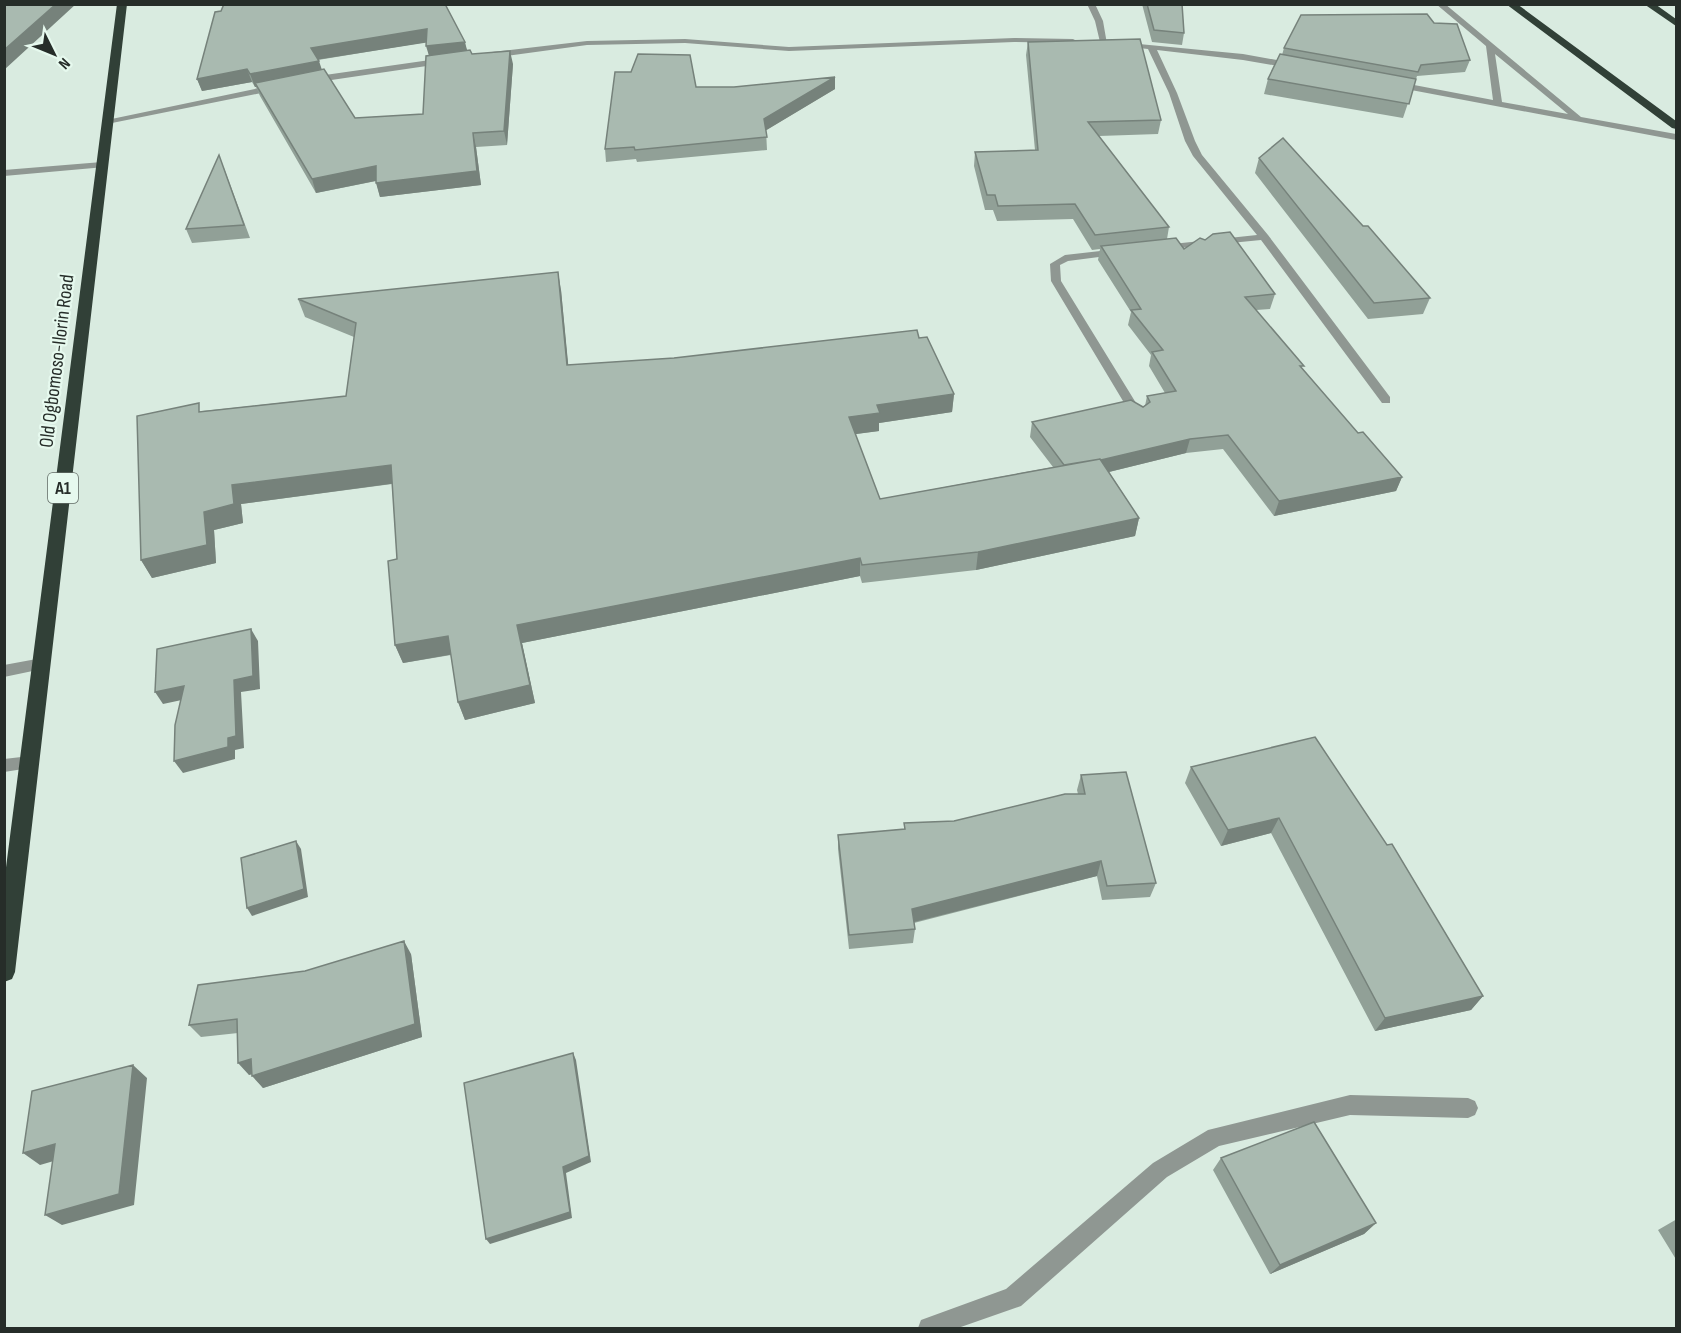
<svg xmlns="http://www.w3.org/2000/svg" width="1681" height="1333" font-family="'Sofia Sans Condensed',sans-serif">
	<rect width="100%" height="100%" fill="#d9ebe0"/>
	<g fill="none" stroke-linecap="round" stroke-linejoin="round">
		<path fill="#8f9792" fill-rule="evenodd" d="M1087,4H1095L1103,21L1107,44L1100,42L1095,21Z
			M1436,4H1445L1581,117L1676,134V140L1390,86V82L1393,81L1493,100L1486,46ZM1495,54L1568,114L1502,102Z
			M1014,38L1073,39L1077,41L1073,43L1014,42L789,51L685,43L587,45L492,58L488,55L492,52L587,41L685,39L789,47Z
			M1118,42L1243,54L1299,64V68L1296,69L1243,60L1157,50L1177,93L1195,141L1202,155L1268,235L1390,397V403H1382L1261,240L1159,250V246L1163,245L1257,235L1193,156L1185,141L1169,93L1148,49L1121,46H1118Z
			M444,58L448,61L447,63L311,83L307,80L311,77Z
			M278,84L282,87L281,89L107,124L102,121Z
			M102,162L107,165L105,167L4,176V170Z
			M1118,249L1122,250V254L1068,261L1060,265L1061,281L1144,416L1138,420L1132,416L1051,281L1050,264L1065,255Z
			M42,658L47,660L49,664L47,668L4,677V665Z
			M30,756L36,757L38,762L36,767L4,772V759Z
			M1350,1095L1468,1098L1475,1101L1478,1108L1475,1115L1468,1118L1350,1115L1219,1146L1167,1177L1021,1306L958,1328H918L921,1320L1006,1289L1153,1163L1208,1130Z"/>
		<path fill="#314037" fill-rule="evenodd" d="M117,4H127L15,972L12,979L4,982V883Z
			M1506,4H1517L1676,121V129L1672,128Z
			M1644,4H1655L1676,19V26Z"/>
	</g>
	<path fill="#91a097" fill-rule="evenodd" d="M445,4L467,50L472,54L513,64L507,145L476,147L481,185L380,197L376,181L316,193L260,96L256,87H255L252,82L202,91L197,79ZM427,42L429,55L423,114L355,118L321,70L318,60Z
		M1142,4H1182L1184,33L1182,45L1152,42Z
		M1434,23L1470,60L1465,72L1417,76L1403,118L1264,94L1268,79L1282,55L1284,48Z
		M1028,42L1161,120L1158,134L1099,136L1169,227L1167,239L1275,294L1270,309L1256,310L1302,370L1358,433L1402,477L1396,491L1274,516L1223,449L1186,453L1109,472L1139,518L1135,536L976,570L862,583L860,576L522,643L535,703L465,720L458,702L451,655L403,663L395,645L397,559L392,484L241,504L243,523L214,530L216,563L152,578L141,560L202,411L346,396L354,337L305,317L298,299L561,290L568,365L674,358L919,338L954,394L952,412L879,423V431L855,434L880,499L1053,467L1030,437L1032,422L1143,407L1145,406L1147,396L1165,393L1149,366L1151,355L1128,325L1131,312L1098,260L1100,249L1092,250L1073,219L997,221L993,210H985L974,166L975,152L1035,150L1026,55Z
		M696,87L835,89L766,130L767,150L637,162L636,159L606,162L605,149Z
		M1259,158L1363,226L1430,298L1423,314L1368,319L1255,173Z
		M224,168L250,238L192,243L186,229Z
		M1315,737L1483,996L1471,1010L1375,1031L1271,833L1221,846L1185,783L1191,767Z
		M1081,775L1156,883L1150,897L1102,900L1097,876L914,923L915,929L913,943L849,949L838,849V835L904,829V823L954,821L1078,794L1077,790Z
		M411,954L422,1037L263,1088L252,1074L249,1075L238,1033L201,1037L189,1025L305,971Z
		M1221,1158L1376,1223L1364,1234L1270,1274L1213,1170Z
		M1677,1219V1261L1658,1230Z"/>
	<path fill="#76827b" d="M56,4H76L4,70V50Z
		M427,29L430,42L315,60L311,48Z
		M465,42L468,54L430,59L426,46Z
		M510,51L513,64L507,145L504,131Z
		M319,61L323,73L255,83L256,87H255L250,74Z
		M247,69L252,82L202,91L197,79Z
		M835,77V89L765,131L764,119Z
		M473,133L476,147L481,185L380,197L376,183Z
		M376,166L380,180L316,193L312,179Z
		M558,272L561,290L570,383L567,365Z
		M954,394L952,412L879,423V431L849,435V417L877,405Z
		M1190,439L1186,453L1064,483L1066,468Z
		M391,465L397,483L241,504L243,523L214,530L216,563L152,578L141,560L204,512L232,485Z
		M1402,477L1396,491L1274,516L1279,501Z
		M1139,518L1135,536L976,570L978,552Z
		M860,558V576L522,643L535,703L465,720L458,702L517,625Z
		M251,629L258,641L260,689L241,692L244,748L235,750V759L183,773L174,761L228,738L234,680Z
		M448,636L454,654L403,663L395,645Z
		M184,686L191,698L163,704L155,692Z
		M1279,818L1271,833L1221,846L1228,830Z
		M296,841L301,849L308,897L252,916L247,908Z
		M1101,861L1097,876L910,923L912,909Z
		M404,941L411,954L422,1037L263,1088L252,1076Z
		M1483,996L1471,1010L1375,1031L1385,1018Z
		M573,1053L576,1060L591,1162L566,1173L572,1218L490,1244L486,1239L563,1167Z
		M251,1059L262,1071L249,1075L238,1063Z
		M133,1065L147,1078L134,1205L62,1225L45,1215Z
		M55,1144L71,1156L40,1165L23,1153Z
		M1376,1223L1364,1234L1270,1274L1280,1265Z"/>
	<path fill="#a9bab0" stroke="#76827b" stroke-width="1.5" d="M4,4H56L4,50Z
		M224,4H445L465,42L426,46L427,29L311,48L319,61L250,74L247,69L197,79L215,12L221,11Z
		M1147,4H1182L1184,33L1154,30Z
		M1427,14L1434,23L1457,24L1470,60L1421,65L1418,72L1284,48L1301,15Z
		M1140,39L1161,120L1088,122L1169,227L1095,235L1075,204L998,206L995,195H987L975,152L1038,150L1028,42Z
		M470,50L472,54L510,51L504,131L473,133L477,171L376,183V166L312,179L255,83L324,69L355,118L423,114L426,56Z
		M638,54L690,55L696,87H734L835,77L764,119L767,137L635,150L634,147L605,149L615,72H631Z
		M1280,54L1416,79L1409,104L1268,79Z
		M1283,138L1363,226H1368L1430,298L1374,303L1259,158Z
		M219,155L244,225L186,229Z
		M1230,232L1275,294L1245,297L1304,366H1300L1358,433L1363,432L1402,477L1279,501L1228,435L1190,439L1101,460L1100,459L1064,465L1032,422L1131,400L1143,407L1150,402L1147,396L1176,391L1152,352L1163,350L1131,310L1141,309L1101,246L1176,238L1184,249L1200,238L1205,240L1213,234Z
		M558,272L567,365L674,358L917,330L919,338L927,337L954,394L877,405L880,413L849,417L880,499L1100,459L1139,518L978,552L862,565L860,558L517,625L530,685L458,702L448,636L395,645L388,561L397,559L391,465L232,485L234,504L204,512L207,545L141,560L137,416L199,403V412L346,396L356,323L298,299Z
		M251,629L253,676L234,680L236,736L228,738V747L174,761L175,725L184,686L155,692L157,649Z
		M1315,737L1387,845L1392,844L1483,996L1385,1018L1279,818L1228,830L1191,767Z
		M1126,772L1156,883L1107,886L1101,861L912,909L915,929L849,935L838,835L905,829L904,823L954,821L1065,794H1085L1081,775Z
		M296,841L304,889L247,908L241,858Z
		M404,941L415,1024L252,1076L251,1059L238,1063L237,1019L189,1025L198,985L305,971Z
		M573,1053L589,1156L563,1167L570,1212L486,1239L464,1083Z
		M133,1065L119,1194L45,1215L55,1144L23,1153L32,1091Z
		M1314,1122L1376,1223L1280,1265L1221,1158Z"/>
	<g text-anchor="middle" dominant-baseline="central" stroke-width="4.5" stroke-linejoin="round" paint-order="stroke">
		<rect fill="#e6f9ee" stroke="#606a64" stroke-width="1.5" x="48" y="473" width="30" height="30" rx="4.5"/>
		<g font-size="18" font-weight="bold" fill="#262d29">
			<text x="63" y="488">A1</text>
		</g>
		<g font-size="20" fill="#262d29" stroke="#e6f9ee">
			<text transform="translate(57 361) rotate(-83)">Old Ogbomoso-Ilorin Road</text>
		</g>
	</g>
	<rect width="1681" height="1333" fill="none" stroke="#262d29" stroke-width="12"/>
	<g transform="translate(54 54) rotate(133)" stroke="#e6f9ee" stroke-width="4.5" paint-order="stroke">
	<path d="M0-4.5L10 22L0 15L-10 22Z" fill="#262d29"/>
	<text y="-9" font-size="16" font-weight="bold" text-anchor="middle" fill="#262d29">N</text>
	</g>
</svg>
